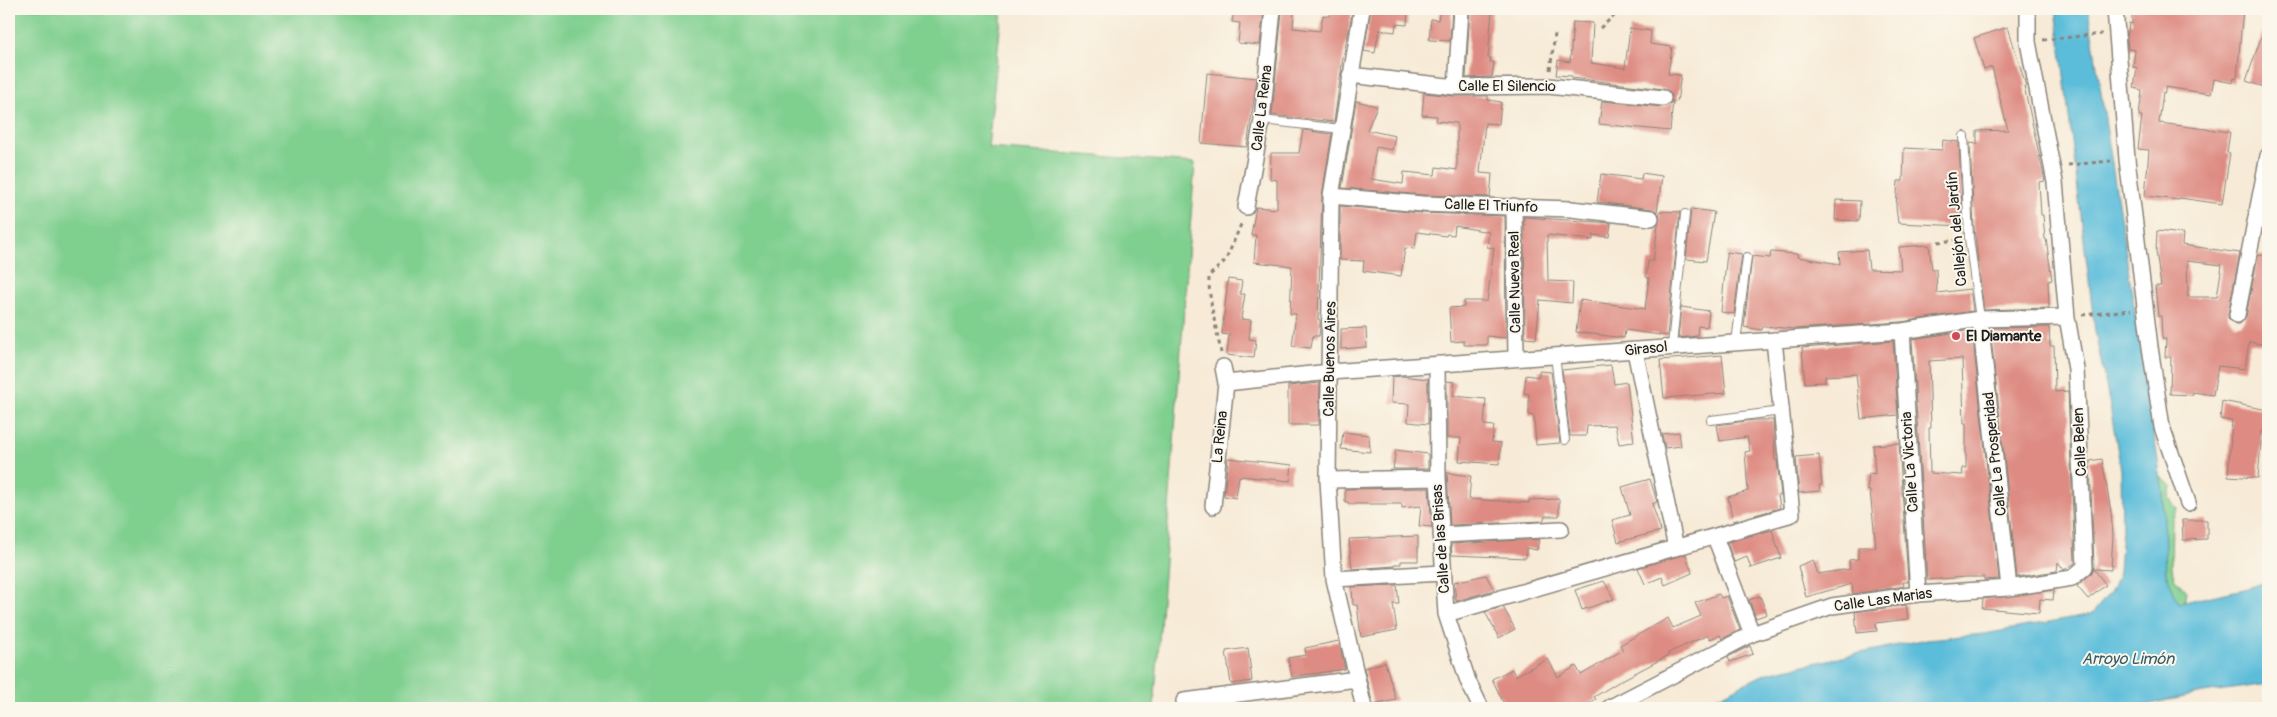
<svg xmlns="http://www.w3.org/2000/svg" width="2277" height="717" font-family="Pangolin,sans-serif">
	<rect width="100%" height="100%" fill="#fbf7ec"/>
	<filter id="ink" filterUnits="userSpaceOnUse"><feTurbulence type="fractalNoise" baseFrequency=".02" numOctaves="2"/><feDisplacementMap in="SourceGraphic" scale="10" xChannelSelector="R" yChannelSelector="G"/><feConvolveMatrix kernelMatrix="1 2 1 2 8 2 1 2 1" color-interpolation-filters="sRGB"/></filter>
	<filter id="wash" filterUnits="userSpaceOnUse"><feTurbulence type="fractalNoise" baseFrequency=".0096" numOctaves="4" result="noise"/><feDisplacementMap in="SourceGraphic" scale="20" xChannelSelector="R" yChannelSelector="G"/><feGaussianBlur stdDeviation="1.12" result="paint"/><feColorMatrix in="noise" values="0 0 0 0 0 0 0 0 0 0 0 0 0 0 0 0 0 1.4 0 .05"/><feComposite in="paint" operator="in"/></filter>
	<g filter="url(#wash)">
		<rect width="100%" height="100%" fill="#f7ebd7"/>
		<path fill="#7fcf8f" stroke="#4e7656" d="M9,9H1002L988,148L1195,163L1154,708H9Z
			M2156,478H2163L2171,486L2169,497L2177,509L2172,520L2171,568L2175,579L2186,591L2184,605L2169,598L2154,524Z"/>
		<path fill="#5cbdda" stroke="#3c6c7b" d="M2056,9H2088L2163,493L2166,573L2179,603L2249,588L2268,580V684L2203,693L2131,708H1693L1767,673L1927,639L1985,634L2092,614L2111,591L2119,573L2122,529L2121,470L2110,406L2095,331Z"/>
		<g id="blocks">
			<path fill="#de8c83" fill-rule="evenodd" d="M1234,9H1264L1260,45L1238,43L1240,23L1232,22Z
				M1331,9H1353L1343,58L1334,122L1272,115L1282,11L1294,13L1293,28L1320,31L1323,15L1330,16Z
				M1371,9H1408L1407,25L1396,24L1395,32L1379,30L1375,53L1364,51Z
				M1440,9H1452L1450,41L1429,40L1431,19L1438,20Z
				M1470,9H1492L1488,58H1491L1490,62H1494L1492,77L1466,78Z
				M2132,9H2243L2237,78L2234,77L2233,83L2214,79L2211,94L2165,87V93L2163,92L2159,123L2230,132L2227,153H2230L2222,204L2180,198L2179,200L2145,196L2149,150L2138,149L2142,116H2139L2142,90L2134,88L2137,68L2133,67L2135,50L2128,49L2127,38L2129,23L2132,24Z
				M1573,22L1593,23L1591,63L1625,68L1630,28L1651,31L1650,44L1672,47L1668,74L1681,75L1677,102L1673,101L1670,131L1599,124L1602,101L1663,107L1671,103L1672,95L1664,89L1572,78V76L1556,75L1558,60L1570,62Z
				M2266,23L2268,24V74L2264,87L2246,81Z
				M2008,27L2026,86H2024L2045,181L2039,182L2041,215H2043L2045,239H2046L2052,280L2048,281L2049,308L1984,310L1974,228L1970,143L1977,144V131L2008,130L1992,67L1984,70L1974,38Z
				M1207,73L1257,78L1247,147L1201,143Z
				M1424,93L1455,96H1488V100L1501,102L1499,124L1485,123L1480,173L1492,174L1490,197L1423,195L1342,188L1356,101L1377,106L1367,130L1395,136L1392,150L1376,147L1371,179L1403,184L1404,172L1435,175L1436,167L1457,170V123L1436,121L1437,116L1422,115Z
				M1303,130L1332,134L1322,196L1318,319L1320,320V327L1319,336H1313L1311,348L1292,346L1296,314H1290L1292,266L1254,262L1256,235H1251L1256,207L1277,209V180L1270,179L1271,153H1299Z
				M1943,140L1959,142L1963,226L1898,223L1896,207L1898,181H1903L1904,148L1942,150Z
				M1642,173L1662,176L1657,212L1652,209L1597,202L1601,174L1641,179Z
				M1836,200L1860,201L1859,221L1835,220Z
				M1340,206L1422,213L1505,216L1506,338L1487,336V345H1464V341L1451,342L1449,308L1464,307V301H1487L1494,248L1487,247L1489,232L1455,226L1454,235L1447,234L1446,236L1417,232L1415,249L1405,248L1401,276L1363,271L1364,261L1340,260Z
				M1691,209L1714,212L1706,261L1686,259Z
				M1660,211L1680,212L1667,336L1625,330L1624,338L1576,332L1580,300L1645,309L1649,278L1646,277L1648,261H1653Z
				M1524,217L1611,223L1609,237L1593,235V240L1547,235L1548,281L1573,282L1572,303L1540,300L1536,339L1525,338Z
				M2157,231L2183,234L2182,245L2240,253L2228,314V318L2235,324H2240L2246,317L2258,255L2268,256V345L2249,342L2245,369L2218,366L2213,395L2193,392V395L2170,394L2171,357H2165L2166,339H2162L2161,316H2158L2155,286H2161L2156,251ZM2187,261L2222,265L2217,297H2188Z
				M1929,245L1932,269H1936L1937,293L1970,289L1973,311L1901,322L1794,329L1763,326L1762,330L1744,327L1752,256L1770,258L1771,252L1798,254L1797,257L1840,264L1839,252L1867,250L1869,269L1901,270L1899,247Z
				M1727,252L1742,254L1734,314L1721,312Z
				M1228,279L1242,281L1240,294H1245L1241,319L1251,320L1249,339L1256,340L1254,358L1227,355L1229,335L1222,334Z
				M1681,307L1709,311L1707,327L1698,326L1697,336L1678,338Z
				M2049,327L2050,346H2054L2055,392L2068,391L2075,563L2064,570L2058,562L2057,571L2017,577L1990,328Z
				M1366,328L1367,347L1341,349V329Z
				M1972,330L1999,579L1984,580V577H1966L1927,580L1912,339ZM1962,359L1964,423H1966V468H1962L1963,475L1930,473L1929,428H1931L1929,361Z
				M1893,341L1898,415L1861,419L1856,374L1825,376V382L1805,383L1802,348Z
				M1722,355L1726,393L1664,398L1660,360Z
				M1611,365L1614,384L1627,382L1634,442L1619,444L1615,425L1587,426L1586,436H1570L1562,370Z
				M1539,371L1551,372L1560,443L1536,445L1534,416L1529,415V394L1524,393L1526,375L1539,377Z
				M1402,376L1428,379V424L1408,422L1409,404L1391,403L1392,377Z
				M1447,381L1455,382L1453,396L1486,399L1484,425L1494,426L1492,442L1501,443L1499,464L1459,461L1461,438H1447Z
				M1320,383L1319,425H1288V386Z
				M2222,401L2268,410V432L2262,431L2258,478L2228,476L2232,421L2220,419Z
				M1754,420H1773L1775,460H1777L1781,495H1778L1780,508L1733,521L1728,497L1748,491L1745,452L1750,451L1747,437L1720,441L1717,425Z
				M1343,432L1369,435L1370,452L1341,449Z
				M1679,432L1681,446L1665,448L1662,434Z
				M1899,443L1908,582H1903L1904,586L1853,594L1852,584L1806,597L1798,566L1813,560L1818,574L1850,569L1849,560L1858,559V547H1876L1870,491L1867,490L1869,473L1875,474L1873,445Z
				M1396,450L1428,454V469H1393Z
				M1819,455L1822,485H1819L1820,491L1799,493L1796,457Z
				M1228,458L1292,465L1290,481L1239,476L1236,498L1224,496Z
				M2102,459L2111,512L2113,535L2111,570L2094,569L2106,585L2088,599L2077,586L2091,574L2094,567L2090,461Z
				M1447,473L1471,476L1469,499L1529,503V500L1559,499V516H1545L1543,521L1450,525Z
				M1650,479L1657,502L1652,504L1661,531L1618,542L1612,520L1630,515L1622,487Z
				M1429,488L1432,527L1419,526L1421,506L1402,508V504H1348V502H1345V489Z
				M2182,520H2207V539L2183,540Z
				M1772,530L1781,558L1751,568L1747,557L1734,562L1727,542Z
				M1418,536V561H1401V564H1395V566L1352,569L1349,539Z
				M1539,539L1537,550L1526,548V558L1452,555L1451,544Z
				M1686,554L1692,573L1665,585L1662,577L1645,584L1638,568Z
				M1486,575L1494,590L1456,601L1454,582Z
				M1604,581L1614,599L1582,610L1575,590Z
				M1397,585L1399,604H1393L1397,630L1361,637L1357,605H1353L1352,587Z
				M2054,590L2053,600L2040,599L2039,613L1982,608L1983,599Z
				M1719,594L1721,598L1727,596L1740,630L1722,639L1720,635L1710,639L1708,635L1668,653L1669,655L1620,681L1594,697L1596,699L1581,708H1506L1492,679L1512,669L1515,676L1548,659L1558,677L1576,666L1581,675L1623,650L1620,645L1668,618L1673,628L1701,616L1695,603Z
				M1760,596L1767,614L1756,618L1749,600Z
				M1906,605L1908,619L1876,623L1877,631L1857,633L1855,612Z
				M1503,607L1515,629L1499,638L1485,612Z
				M1339,641L1345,669L1292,677L1288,658L1306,655L1305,648Z
				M1750,646L1753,654L1730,662L1728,657Z
				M1248,648L1252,681L1231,684L1226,651Z
				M1385,662L1396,700L1373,705L1364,668Z"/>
		</g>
	</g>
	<g filter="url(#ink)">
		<use href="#blocks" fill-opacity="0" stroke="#8a847a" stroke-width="1"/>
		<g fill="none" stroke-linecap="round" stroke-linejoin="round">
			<g stroke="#8a847a" stroke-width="10">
				<path id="lane" d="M1262,120L1342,129
					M1964,136L1969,238L1980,319
					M1736,342L1747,257
					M1672,346L1685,214
					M1555,355L1565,440
					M1711,420L1782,411"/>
			</g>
			<g stroke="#8a847a" stroke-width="18">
				<path id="street" d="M1362,9L1331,196L1328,480L1334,579L1364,708
					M2115,9L2127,159L2150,347L2162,427L2188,503
					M1350,75L1456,87L1548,86L1663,98
					M1456,87L1461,9
					M1331,196L1422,204L1571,209L1651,218
					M1514,206L1516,358
					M1246,207L1262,120L1273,9
					M2237,315L2268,156
					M1980,319L2009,588
					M1902,331L1918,594
					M1635,351L1676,548
					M1437,364L1438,478L1446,614L1468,681L1481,708
					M1226,383L1330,372L1902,331L1980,319L2067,317
					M1328,480L1438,478
					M1213,506L1226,383L1223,367
					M1441,535L1561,529
					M1715,537L1752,634
					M1334,579L1443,573
					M1446,614L1792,514L1774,340
					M1184,701L1357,679
					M1609,708L1752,634L1832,606L1918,594L2009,588L2072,578L2085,567L2076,369L2067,317L2055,182L2028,42V9"/>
			</g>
			<path stroke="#8a847a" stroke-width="3" stroke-dasharray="4 4" stroke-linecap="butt" d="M1600,28L1614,16L1615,9
				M2043,40L2102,34
				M1550,70L1555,34
				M2068,165L2111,161
				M1938,242L1958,240
				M2082,315L2131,310
				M1221,353C1217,330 1208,298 1209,276L1226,260L1242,222"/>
			<use href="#lane" stroke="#fff" stroke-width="8"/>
			<use href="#street" stroke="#fff" stroke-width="15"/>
		</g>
	</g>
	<circle fill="#d1495b" stroke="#fbf7ec" stroke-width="2" cx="1956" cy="336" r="5"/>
	<g text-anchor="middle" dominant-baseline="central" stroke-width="4" stroke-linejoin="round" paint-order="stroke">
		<g font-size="15" fill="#1c1c1c" stroke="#fbf7ec">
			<text x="1507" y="86">Calle El Silencio</text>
			<text transform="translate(1262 108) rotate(-83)">Calle La Reina</text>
			<text transform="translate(1491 206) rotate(2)">Calle El Triunfo</text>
			<text transform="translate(1957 229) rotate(-95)">Callejón del Jardín</text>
			<text transform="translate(1515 282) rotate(-91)">Calle Nueva Real</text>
			<text transform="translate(1646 349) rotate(-6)">Girasol</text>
			<text transform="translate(1330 359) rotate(-89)">Calle Buenos Aires</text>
			<text transform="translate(1220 437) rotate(-84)">La Reina</text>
			<text transform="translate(2080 442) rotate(-93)">Calle Belen</text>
			<text transform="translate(1995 454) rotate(-96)">Calle La Prosperidad</text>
			<text transform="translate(1910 462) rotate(-94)">Calle La Victoria</text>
			<text transform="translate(1441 539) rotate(-94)">Calle de las Brisas</text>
			<text transform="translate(1883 600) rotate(-8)">Calle Las Marias</text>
		</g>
		<g font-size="15" font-weight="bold" fill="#1c1c1c" stroke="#fbf7ec" text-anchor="start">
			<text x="1966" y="336">El Diamante</text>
		</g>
		<g font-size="16" font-style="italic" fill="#365c68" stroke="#fbf7ec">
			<text x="2128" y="659">Arroyo Limón</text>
		</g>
	</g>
	<rect width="2277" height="717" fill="none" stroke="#fbf7ec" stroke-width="30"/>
</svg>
